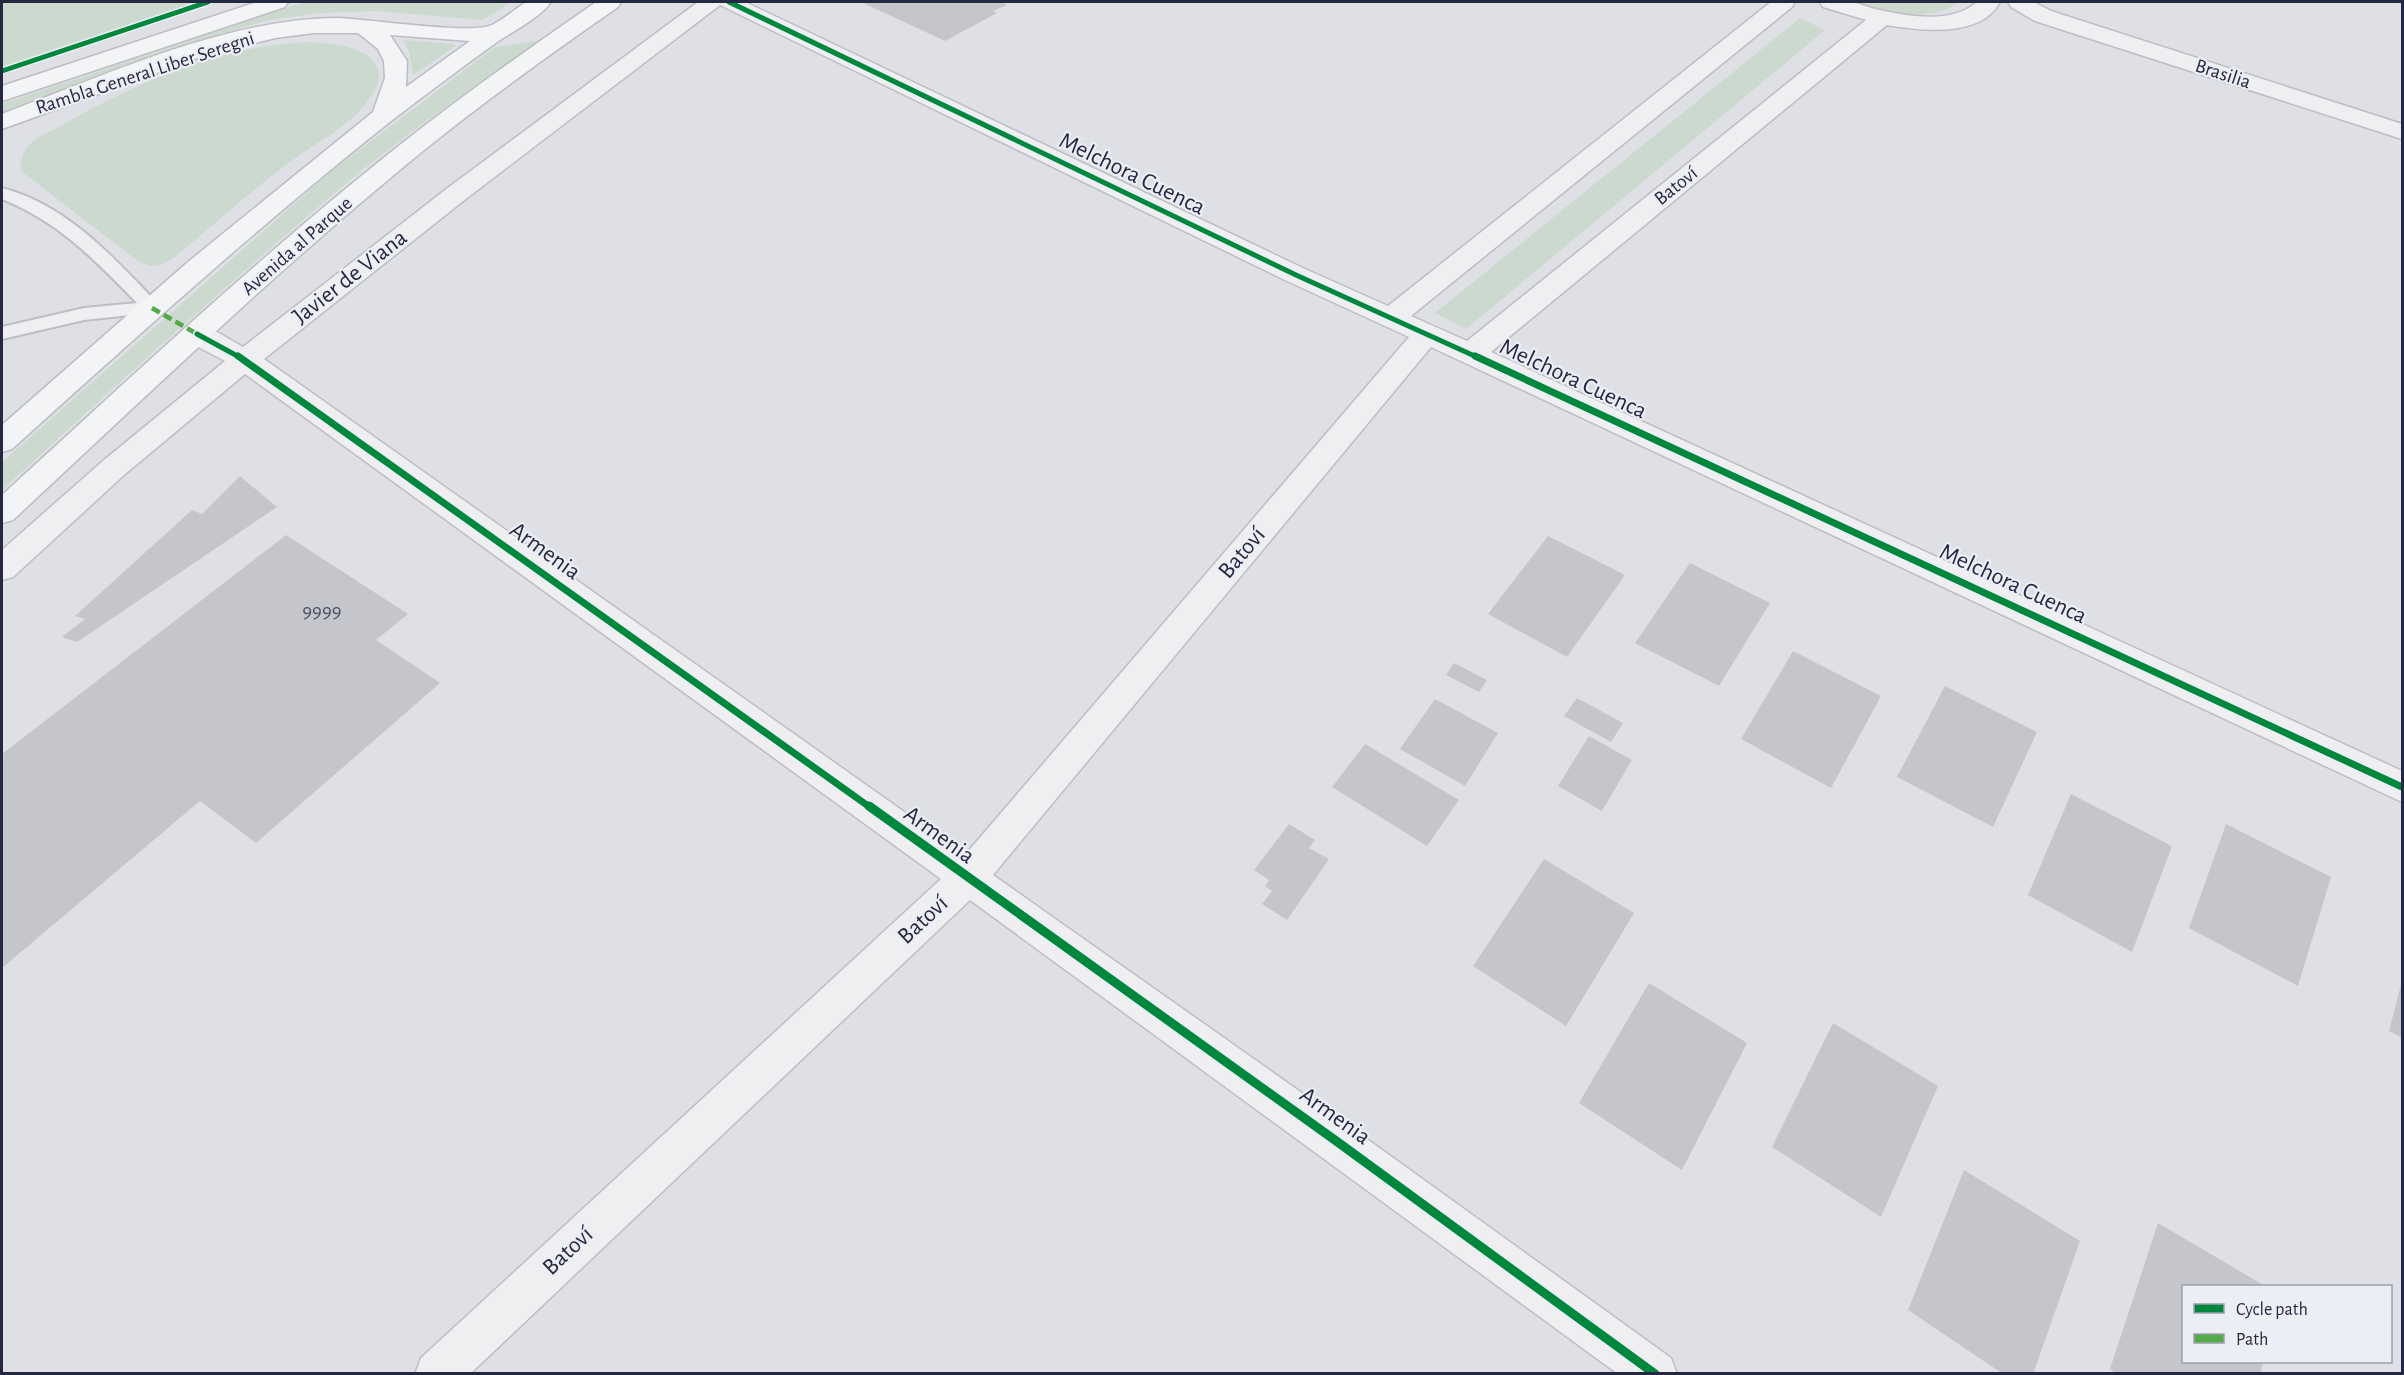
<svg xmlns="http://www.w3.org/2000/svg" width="2404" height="1375" font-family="'Alegreya Sans',sans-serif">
	<rect width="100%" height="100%" fill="#dfe0e5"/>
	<path fill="#ccd9cf" d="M2,2H213L2,73Z
		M304,2H511L483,20L376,11L320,13L270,20L186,44L2,113V104Z
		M1851,2H1959C1930,24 1883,12 1851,2Z
		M1800,18L1825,30L1466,329L1435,313Z
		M405,40L453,44L456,46L413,75L409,51L403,42Z
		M540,40C477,85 414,128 354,177C233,278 118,384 2,490V462L334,169L495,47Z
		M313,42C334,45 373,45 379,73C381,84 371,97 365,105C343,131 311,145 285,166C247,194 212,226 176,256C161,266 155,270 138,261L21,171C20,159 23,152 31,143C37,137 47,133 55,129C96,105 147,80 192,65C231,51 272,43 313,42Z"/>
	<path fill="#c5c6cc" d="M861,2H1002L1007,5L993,11L997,13L945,41Z
		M240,476L277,507L77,642L62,637L85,619L75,616L192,510L202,514Z
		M286,535L408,614L376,640L440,683L256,843L200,801L2,968V754Z
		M1548,536L1625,575L1567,657L1488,614Z
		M1690,563L1770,603L1719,686L1635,643Z
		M1793,651L1881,696L1831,788L1741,739Z
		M1454,663L1487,680L1479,692L1446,675Z
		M1945,686L2037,732L1993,827L1897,777Z
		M1577,698L1623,723L1611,742L1564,716Z
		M1435,699L1498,733L1465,786L1400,749Z
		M1589,736L1632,760L1602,811L1558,786Z
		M1365,744L1459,800L1427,846L1332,787Z
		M2071,794L2172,846L2132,952L2028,895Z
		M1289,824L1315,840L1309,848L1329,859L1287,920L1262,904L1272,891L1265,886L1269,880L1254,870Z
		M2226,824L2331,877L2298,986L2189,928Z
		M1544,859L1634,913L1566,1026L1473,966Z
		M2402,981V1038L2389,1031Z
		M1649,983L1747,1043L1682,1170L1579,1103Z
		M1833,1023L1938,1086L1881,1217L1772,1147Z
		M1964,1170L2080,1241L2033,1374H2003L1908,1310Z
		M2158,1223L2265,1286H2184V1362H2263L2260,1374H2117L2110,1369Z"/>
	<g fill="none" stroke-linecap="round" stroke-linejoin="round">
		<g stroke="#bdbec3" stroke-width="4">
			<path id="lane" d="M2,188C67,205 113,257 158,304L161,308L158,312L84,320L2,339V327L84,308L137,303C94,259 59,222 2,199Z"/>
		</g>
		<g stroke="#bdbec3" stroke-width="3">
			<path id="street" d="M698,2H745L1305,269L1388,306L1771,2H1795L1792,7L1411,316L1467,341L1866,20L1823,7L1820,2C1829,2 1839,1 1848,2C1857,2 1866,7 1875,9C1906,16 1951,25 1977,2H2000C1981,38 1921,31 1887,25L1491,352L2402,771V802L1431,347L993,875L1353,1129L1671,1358L1677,1374H1618L970,900L470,1374H415L421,1358L941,879L245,374L124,475L13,577L2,580V550L104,460L225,361L187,341L183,334L187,327C207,322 226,338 243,347L449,187ZM720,5L1287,281L1409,337L965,855L264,359L467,198Z
				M2008,2H2034L2051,11L2402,124V139L2035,21L2011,7Z"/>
		</g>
		<g stroke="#bbbdc3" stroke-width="3">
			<path id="primary" d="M257,2H288L285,7L2,101V86Z
				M526,2H551C541,17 512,32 497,42C461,68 426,94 391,121C260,225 136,337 12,449L2,452V425L188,262L373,112L385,78L384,61L378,49L358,33H314L275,38L203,56L2,129V114C104,76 228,18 338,18C368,19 472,35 492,25C504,19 515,9 526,2ZM390,35L470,41L406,87L407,61Z
				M596,2H621L618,7C546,57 475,108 407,164C270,277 142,400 13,520L2,523V495C129,379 256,260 391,152C457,99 527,50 596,2Z"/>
		</g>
		<use href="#lane" fill="#efeff2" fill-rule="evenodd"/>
		<use href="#street" fill="#efeff2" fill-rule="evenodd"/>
		<use href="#primary" fill="#f3f4f6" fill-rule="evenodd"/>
		<path stroke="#53aa46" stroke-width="4.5" stroke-dasharray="9 4.5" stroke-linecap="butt" d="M152,308L197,334"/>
		<g stroke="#eceef6" stroke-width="8">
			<path id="cycleway-far2" d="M729,2L1296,275L1479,358
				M2,71L208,2
				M197,334L241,358"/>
		</g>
		<g stroke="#eceef6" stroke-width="10">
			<path id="cycleway-far1" d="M238,356L871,808
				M1475,356L2402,787"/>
		</g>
		<g stroke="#eceef6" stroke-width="13">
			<path id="cycleway" d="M869,806L1339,1143L1655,1374"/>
		</g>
		<use href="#cycleway-far2" stroke="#00873e" stroke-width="5"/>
		<use href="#cycleway-far1" stroke="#00873e" stroke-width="7"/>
		<use href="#cycleway" stroke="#00873e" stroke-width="9"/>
	</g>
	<g text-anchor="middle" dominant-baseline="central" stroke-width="4.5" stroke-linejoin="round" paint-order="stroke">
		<g font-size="20" fill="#242840" stroke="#eceef6">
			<text transform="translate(145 73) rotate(-18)">Rambla General Liber Seregni</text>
			<text transform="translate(2223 74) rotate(18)">Brasilia</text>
			<text transform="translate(1676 186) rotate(-39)">Batoví</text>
			<text transform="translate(297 246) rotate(-41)">Avenida al Parque</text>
		</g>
		<g font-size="21" fill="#4e5164">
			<text x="322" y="610">9999</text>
		</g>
		<g font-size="24" fill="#242840" stroke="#eceef6">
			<text transform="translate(1132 174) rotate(26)">Melchora Cuenca</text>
			<text transform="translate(350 277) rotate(-38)">Javier de Viana</text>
			<text transform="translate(1573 379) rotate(25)">Melchora Cuenca</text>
			<text transform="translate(545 551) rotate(36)">Armenia</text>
			<text transform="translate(1242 553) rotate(-50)">Batoví</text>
			<text transform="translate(2013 584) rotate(25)">Melchora Cuenca</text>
			<text transform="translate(939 835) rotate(36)">Armenia</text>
			<text transform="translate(923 920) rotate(-43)">Batoví</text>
			<text transform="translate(1335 1116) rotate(36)">Armenia</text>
			<text transform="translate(568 1251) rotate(-43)">Batoví</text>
		</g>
	</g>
	<rect width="2404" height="1375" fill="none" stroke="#242840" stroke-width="6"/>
	<rect x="2182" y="1285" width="210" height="78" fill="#eceef6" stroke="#9c9fad" stroke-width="1.5"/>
	<rect x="2194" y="1304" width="30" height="9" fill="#00873e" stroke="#9c9fad" stroke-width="1.5"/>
	<text x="2236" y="1315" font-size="18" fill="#242840">Cycle path</text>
	<rect x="2194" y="1334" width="30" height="9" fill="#53aa46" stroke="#9c9fad" stroke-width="1.5"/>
	<text x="2236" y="1345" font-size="18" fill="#242840">Path</text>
</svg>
